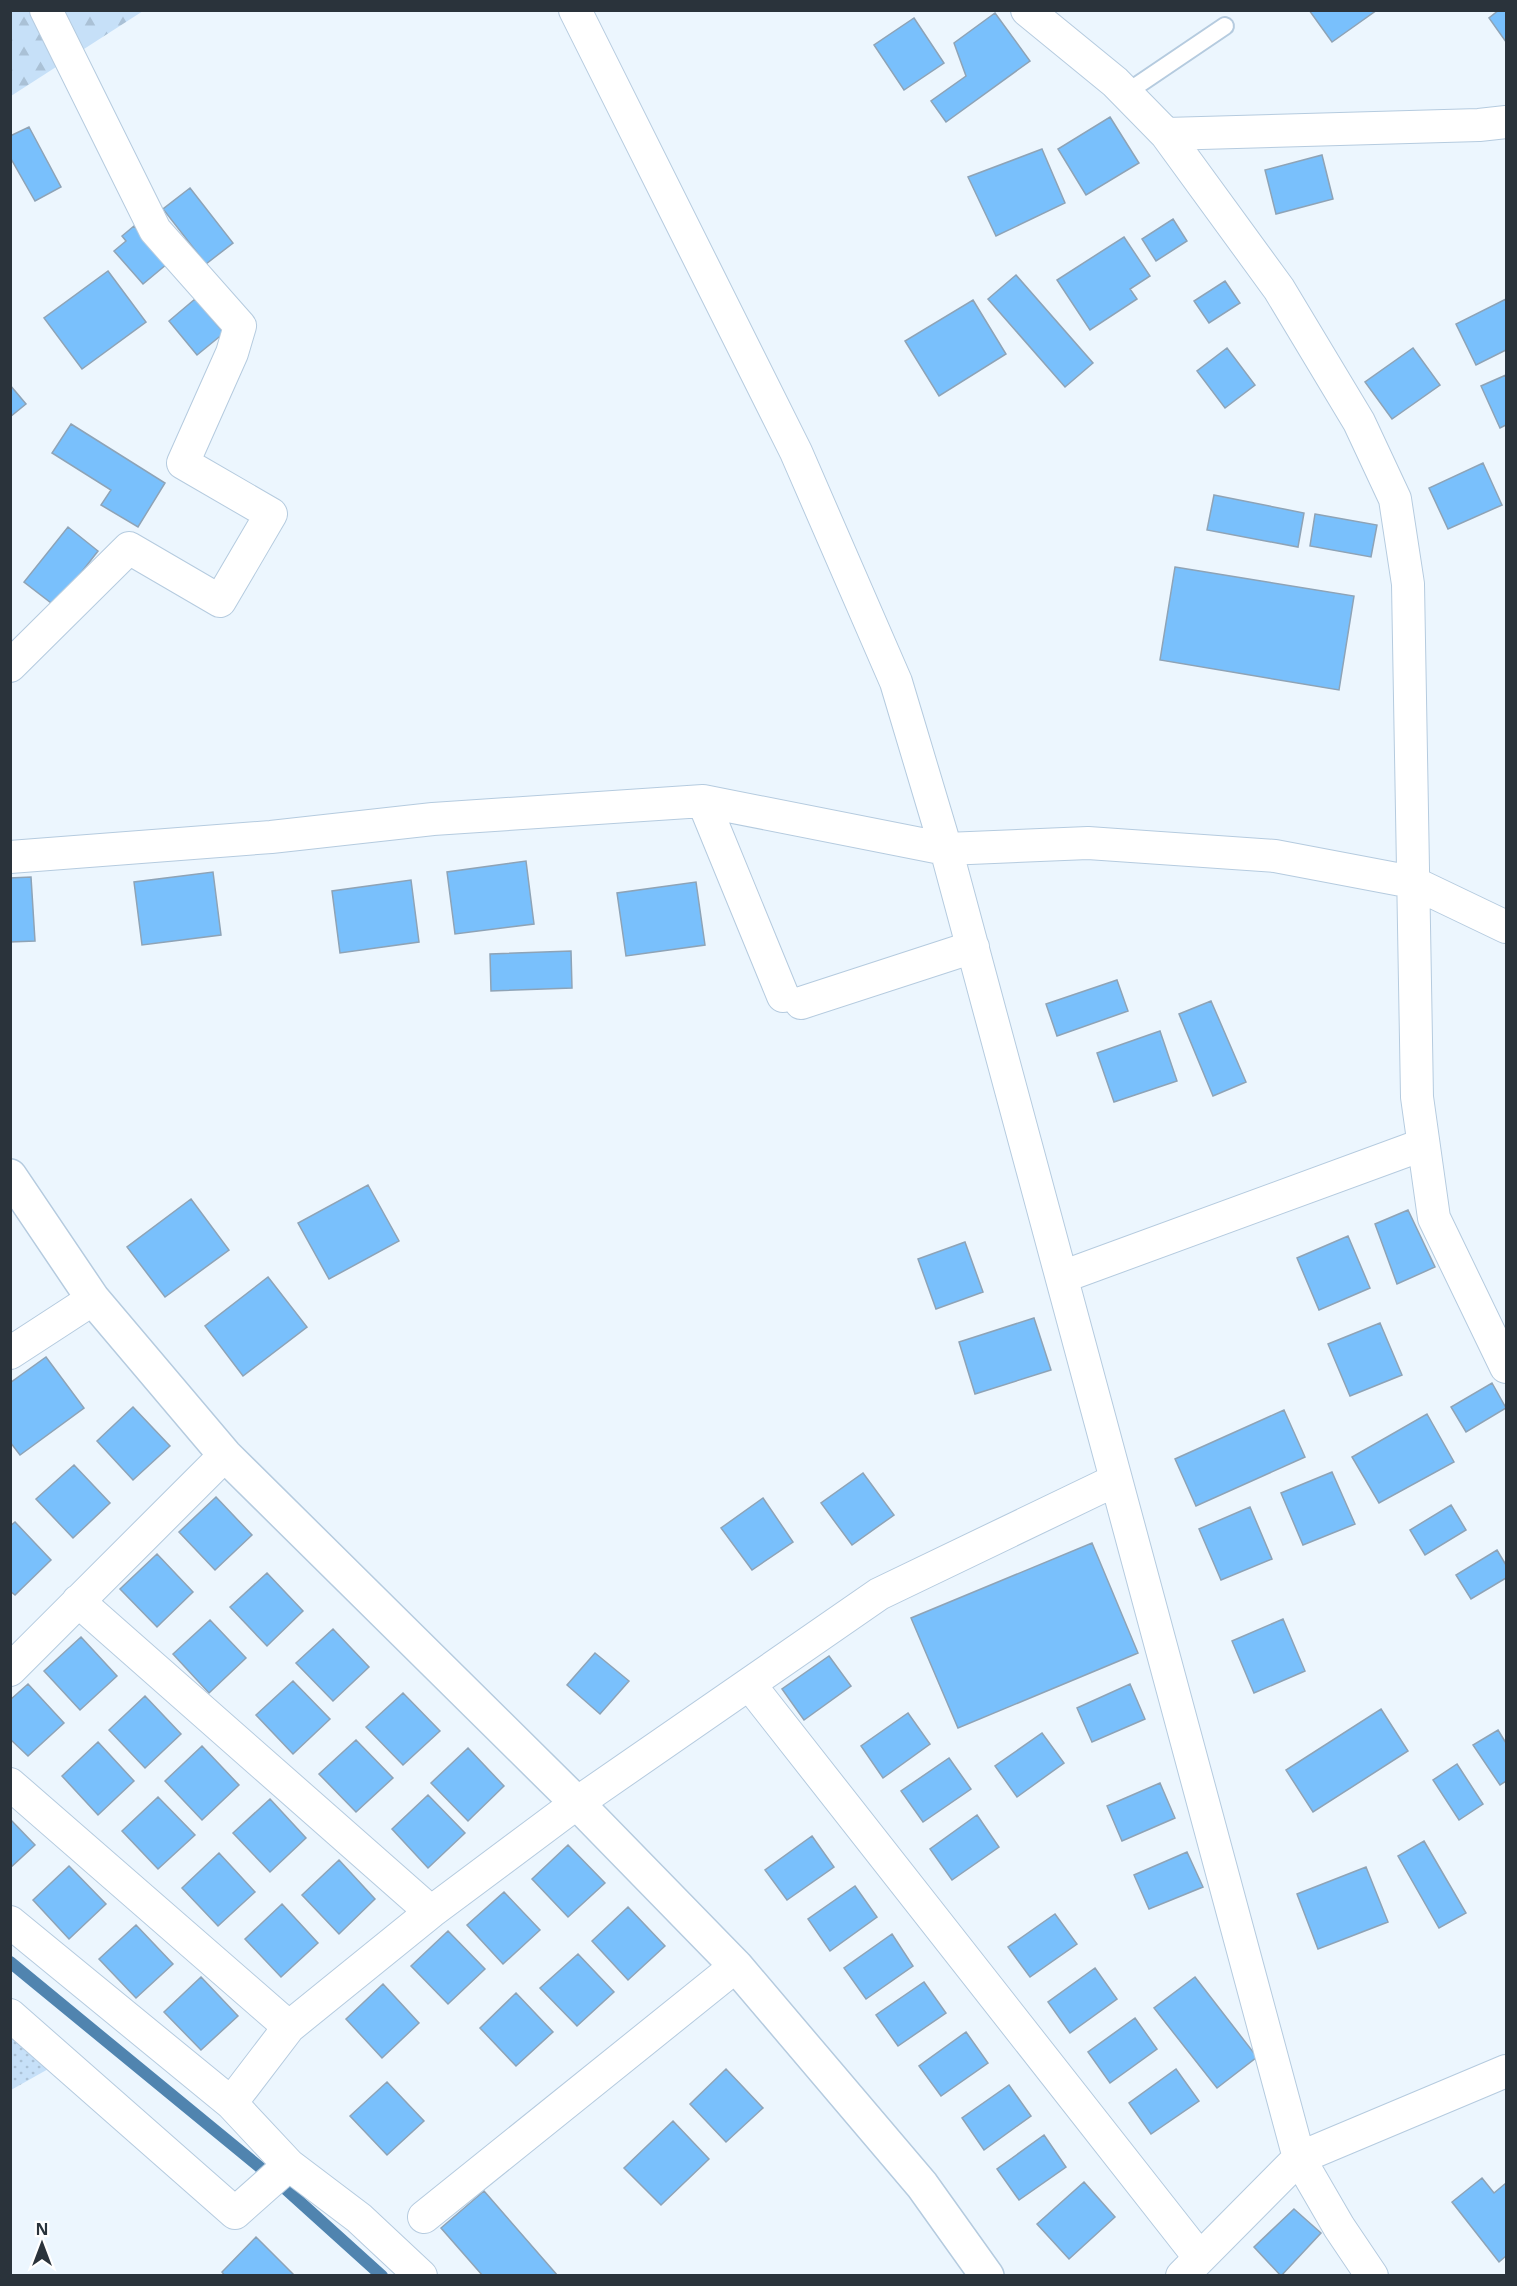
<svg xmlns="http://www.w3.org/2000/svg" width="1517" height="2286" font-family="'Noto Sans',sans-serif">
	<defs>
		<pattern id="grass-dots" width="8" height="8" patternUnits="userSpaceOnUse" patternTransform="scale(1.5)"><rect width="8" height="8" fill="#c6e0f8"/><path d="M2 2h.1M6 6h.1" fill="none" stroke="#aac1d6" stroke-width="1.8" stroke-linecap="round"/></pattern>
		<pattern id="forest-firs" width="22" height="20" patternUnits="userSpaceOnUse" patternTransform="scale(1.5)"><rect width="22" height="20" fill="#c6e0f8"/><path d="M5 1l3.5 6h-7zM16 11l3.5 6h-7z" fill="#aac1d6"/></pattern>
	</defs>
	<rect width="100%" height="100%" fill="#ecf6fe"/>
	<path fill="url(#grass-dots)" d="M10,2035L50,2068L11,2090H10Z"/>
	<path fill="url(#forest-firs)" d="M11,11H143L11,96Z"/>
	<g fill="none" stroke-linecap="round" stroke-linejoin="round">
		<path stroke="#5084af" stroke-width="12" d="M10,1962L279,2183L382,2276"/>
	</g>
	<path fill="#79c0fc" stroke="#8ea3b6" stroke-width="1.5" d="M1309,10H1377L1332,42Z
		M1499,10H1506V42L1489,18Z
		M995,13L1030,61L946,122L931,101L966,76L954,43Z
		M914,18L944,63L904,90L874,45Z
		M1110,117L1139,163L1086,195L1058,149Z
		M29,127L61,187L35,201L10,157V136Z
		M1042,149L1065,203L996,236L968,177Z
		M1322,155L1333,199L1276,214L1265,170Z
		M190,188L233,243L206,264L163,209Z
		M1173,219L1187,241L1156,261L1142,239Z
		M134,226L167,264L143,284L114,251L126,241L122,236Z
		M1124,237L1150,276L1130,289L1137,299L1090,330L1057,280Z
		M108,271L146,322L82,369L44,318Z
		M1016,275L1093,363L1065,387L988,299Z
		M1225,281L1240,303L1209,323L1194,301Z
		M195,299L224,333L197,355L169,321Z
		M1506,299V350L1476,365L1456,324Z
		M973,300L1006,354L939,396L905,341Z
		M1227,348L1255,385L1225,408L1197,371Z
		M1413,348L1440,385L1392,419L1365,382Z
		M1506,375V425L1500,428L1481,386Z
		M10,385L26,404L10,417Z
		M71,424L165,483L138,527L101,505L111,490L52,453Z
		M1483,463L1502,505L1448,529L1429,488Z
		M1214,495L1304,513L1298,547L1207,530Z
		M1315,514L1377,525L1371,557L1310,546Z
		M68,527L98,551L55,606L24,582Z
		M1175,567L1354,596L1339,690L1160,660Z
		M526,861L534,924L455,934L447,872Z
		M213,872L221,935L142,945L134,882Z
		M31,877L35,941L10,942V878Z
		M411,880L419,942L340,953L332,891Z
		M696,882L705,945L626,956L617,893Z
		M571,951L572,988L491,991L490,954Z
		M1117,980L1128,1011L1057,1036L1046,1004Z
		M1211,1001L1246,1082L1213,1096L1179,1014Z
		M1160,1031L1177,1081L1114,1102L1097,1053Z
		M368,1185L399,1241L329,1279L298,1223Z
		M191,1199L229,1250L165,1297L127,1247Z
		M1408,1210L1435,1267L1397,1284L1375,1224Z
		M1348,1236L1370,1288L1319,1310L1297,1258Z
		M965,1242L983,1292L936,1309L918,1259Z
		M268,1277L307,1327L243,1376L205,1326Z
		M1034,1318L1051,1370L975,1394L959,1342Z
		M1380,1323L1402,1375L1350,1396L1328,1344Z
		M46,1357L84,1408L20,1455L10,1442V1383Z
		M1492,1383L1506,1408L1466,1432L1451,1407Z
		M133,1407L170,1446L133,1480L97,1441Z
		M1284,1410L1305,1457L1196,1506L1175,1459Z
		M1427,1414L1454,1462L1379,1503L1352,1457Z
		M74,1465L110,1503L73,1538L36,1499Z
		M1332,1472L1355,1524L1303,1545L1281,1493Z
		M863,1473L894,1515L852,1545L821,1503Z
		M216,1497L252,1535L215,1570L179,1532Z
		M763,1498L793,1542L752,1570L721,1528Z
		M1451,1505L1466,1530L1425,1555L1410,1530Z
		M1250,1507L1272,1559L1221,1580L1199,1529Z
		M15,1522L51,1560L15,1595L10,1591V1526Z
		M1092,1543L1138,1653L958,1728L911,1618Z
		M1497,1550L1506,1565V1578L1471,1599L1456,1575Z
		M157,1554L193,1592L157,1627L120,1589Z
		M267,1573L303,1611L267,1646L230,1607Z
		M1283,1619L1305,1671L1254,1693L1232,1641Z
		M210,1620L246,1658L209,1693L173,1654Z
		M333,1629L369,1667L333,1701L296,1663Z
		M81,1637L117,1676L80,1710L44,1671Z
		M595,1653L629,1681L600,1714L567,1685Z
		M829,1656L851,1686L804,1720L782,1689Z
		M293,1681L330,1719L293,1754L256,1715Z
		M28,1684L64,1723L28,1756L10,1739V1700Z
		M1130,1684L1145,1719L1092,1742L1077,1708Z
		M403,1693L440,1731L403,1765L366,1727Z
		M145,1696L181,1734L145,1768L109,1730Z
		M1381,1709L1408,1751L1313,1812L1286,1770Z
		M908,1713L930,1744L883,1778L861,1746Z
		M1498,1730L1506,1743V1781L1500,1785L1473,1745Z
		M1042,1733L1064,1763L1017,1797L995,1766Z
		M356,1740L393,1778L356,1812L319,1774Z
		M98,1742L134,1781L98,1815L62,1776Z
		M202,1746L239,1785L202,1820L165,1781Z
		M468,1748L504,1786L468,1821L431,1783Z
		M949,1758L971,1789L923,1822L901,1791Z
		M1457,1764L1483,1804L1459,1820L1433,1780Z
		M1160,1783L1175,1818L1122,1841L1107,1806Z
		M428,1795L465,1833L428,1868L392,1829Z
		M158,1797L195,1835L158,1869L122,1831Z
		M270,1799L306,1838L270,1872L233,1833Z
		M977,1815L999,1847L952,1880L930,1849Z
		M10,1819L35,1845L10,1868Z
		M812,1836L834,1867L787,1900L765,1870Z
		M1424,1841L1466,1913L1439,1928L1398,1856Z
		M568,1845L605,1883L568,1917L532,1879Z
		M1187,1852L1203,1887L1149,1909L1134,1875Z
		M219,1853L255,1892L218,1926L182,1888Z
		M339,1860L375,1899L339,1934L302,1895Z
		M69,1866L106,1904L69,1939L33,1900Z
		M1366,1867L1388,1922L1318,1949L1297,1894Z
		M855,1886L877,1917L830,1951L808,1919Z
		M504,1892L540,1930L503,1964L467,1925Z
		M282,1904L318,1943L281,1977L245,1939Z
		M628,1907L665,1946L628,1980L592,1941Z
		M1055,1914L1077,1944L1030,1977L1008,1947Z
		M136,1925L173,1964L136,1998L99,1959Z
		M448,1931L485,1969L448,2004L411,1966Z
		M892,1934L913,1966L866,1999L844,1968Z
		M578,1954L614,1992L577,2026L540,1988Z
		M1095,1968L1117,1999L1070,2033L1048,2002Z
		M201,1977L238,2016L201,2050L164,2012Z
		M1195,1977L1257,2057L1217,2088L1154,2008Z
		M924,1982L946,2013L898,2046L876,2015Z
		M383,1984L419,2023L382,2058L346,2019Z
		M516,1993L553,2032L516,2066L480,2028Z
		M1135,2018L1157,2049L1110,2083L1088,2052Z
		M966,2032L988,2063L941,2096L919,2066Z
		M726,2069L763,2108L726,2142L690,2104Z
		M1176,2069L1199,2101L1151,2134L1129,2103Z
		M387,2082L424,2121L387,2155L350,2116Z
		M1009,2085L1031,2116L984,2150L962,2118Z
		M673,2121L709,2159L661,2205L624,2168Z
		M1044,2135L1066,2167L1019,2200L997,2169Z
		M1482,2178L1494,2193L1506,2183V2256L1499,2262L1452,2202Z
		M1084,2182L1115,2217L1069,2259L1037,2224Z
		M484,2191L558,2276H483L441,2228Z
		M1294,2209L1321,2233L1281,2276L1254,2247Z
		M256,2237L295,2276H225L222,2272Z"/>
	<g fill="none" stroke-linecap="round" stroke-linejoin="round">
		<g stroke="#b5cbdf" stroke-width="20">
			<path id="service" d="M1126,93L1225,26"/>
		</g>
		<g stroke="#b5cbdf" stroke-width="34">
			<path id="minor" d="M575,10L796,452L896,682L946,849L1299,2158L1339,2227L1372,2276
				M1027,10L1115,82L1166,134L1279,289L1359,422L1395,499L1408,584L1417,1097L1434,1218L1506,1367
				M1166,134L1479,125L1506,122
				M10,666L129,548L220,601L271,514L183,463L232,353L240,326L155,230L46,10
				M703,801L783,996
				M10,857L271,837L433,819L703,801L946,849L1088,843L1275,856L1412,882L1506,927
				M801,1003L973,947
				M1062,1277L1422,1145
				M10,1353L93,1299
				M78,1601L431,1912
				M10,1670L225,1455
				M750,1685L1200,2258
				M10,1784L289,2027
				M10,1922L231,2103L289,2027L431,1912L577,1803L879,1594L1116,1480
				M10,2015L235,2213L289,2165L231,2103
				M289,2165L359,2218L421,2276
				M424,2217L736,1966
				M1182,2276L1299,2158L1506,2071"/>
		</g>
		<g stroke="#b5cbdf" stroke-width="36">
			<path id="tertiary" d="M10,1176L93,1299L225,1455L577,1803L736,1966L922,2185L987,2276"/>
		</g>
		<use href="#service" stroke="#fff" stroke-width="16"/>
		<use href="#minor" stroke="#fff" stroke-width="32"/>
		<use href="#tertiary" stroke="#fff" stroke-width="33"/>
	</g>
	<rect width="1517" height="2286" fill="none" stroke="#2a333b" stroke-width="24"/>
	<g transform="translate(42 2244)" stroke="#ffffff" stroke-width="4.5" paint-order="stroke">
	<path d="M0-4.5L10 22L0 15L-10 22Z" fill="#2a333b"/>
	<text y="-9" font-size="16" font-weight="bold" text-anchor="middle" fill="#2a333b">N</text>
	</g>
</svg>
